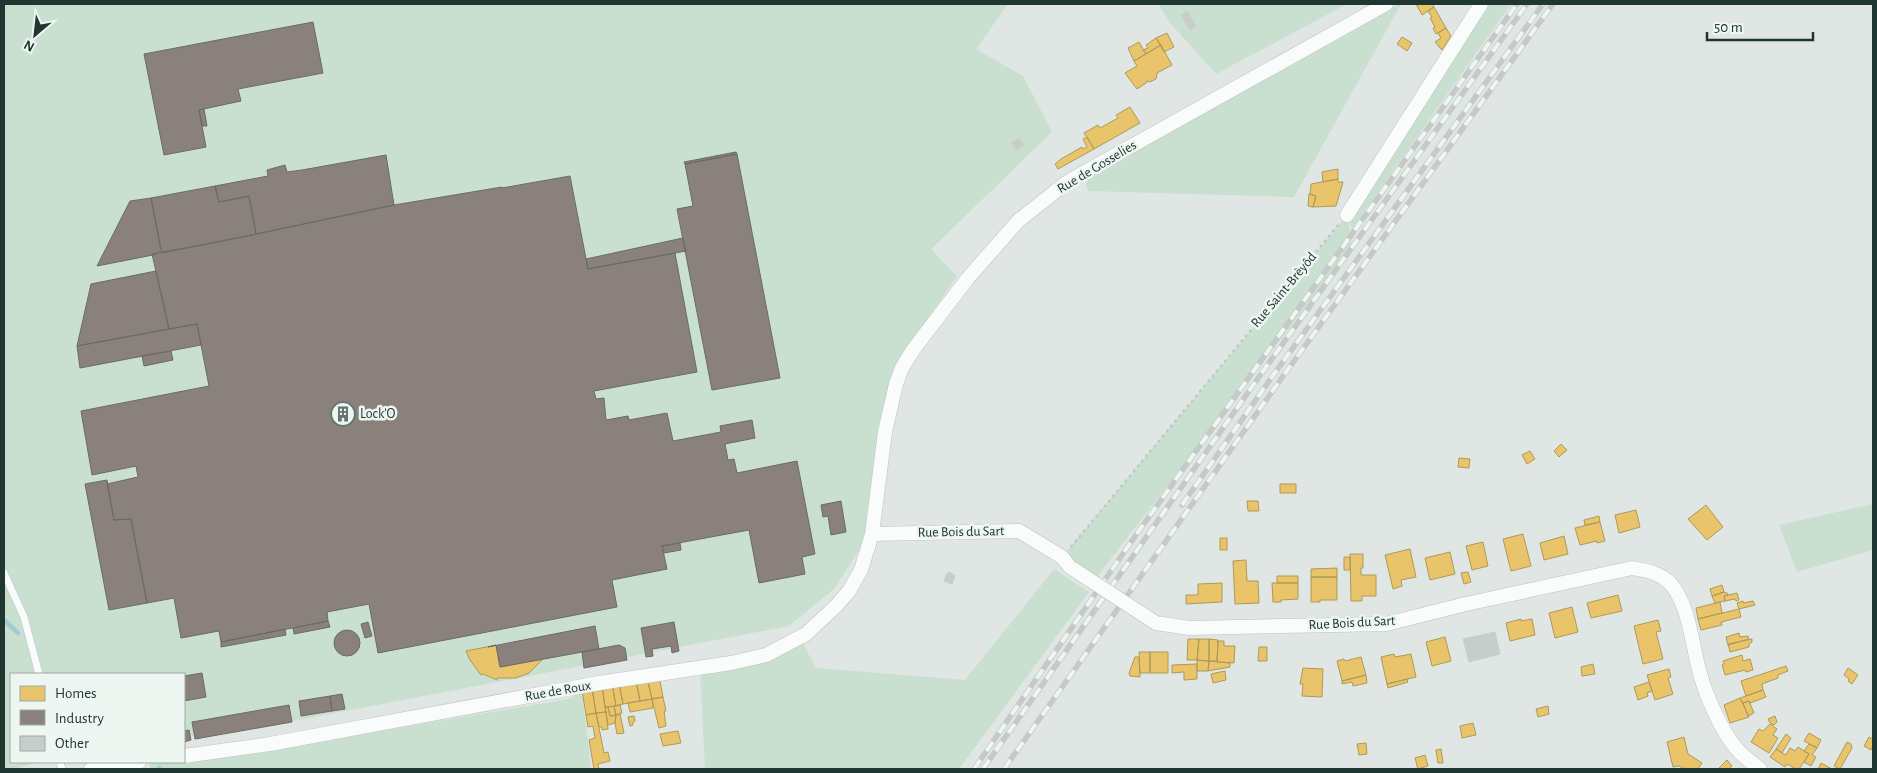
<svg xmlns="http://www.w3.org/2000/svg" width="1877" height="773" font-family="'Alegreya Sans',sans-serif">
	<rect width="100%" height="100%" fill="#e0e6e3"/>
	<path fill="#c9dfd0" d="M4,4H1008L976,49L1023,76L1052,132L931,249L957,276L893,369L882,418L865,541L834,589L789,626L231,733L184,737V674H11V762H37L15,769H4Z
		M1158,4H1347L1216,74L1171,24Z
		M1399,4H1401L1294,197L1088,191L1083,173Z
		M1487,4H1511L1352,229L1348,219L1352,247L1093,582L1062,557L1347,215Z
		M1873,504V550L1797,572L1779,525Z
		M1054,569L1089,592L959,769H705L700,668L802,642L816,668L965,680Z
		M582,690L591,769H150L149,762H184L304,744L569,699Z"/>
	<path fill="#e9c46a" stroke="#ad9a59" d="M1416,4H1432L1434,7L1422,15Z
		M1434,7L1446,28L1436,34L1433,28L1435,27L1430,18L1432,17L1428,11Z
		M1446,28L1451,36L1442,50L1435,42L1441,38L1438,33Z
		M1167,33L1174,47L1164,52L1156,38Z
		M1402,37L1412,43L1407,51L1397,44Z
		M1156,38L1161,45L1146,54L1143,50L1148,48L1146,45Z
		M1139,42L1146,54L1134,61L1128,48Z
		M1161,45L1172,65L1157,73L1156,79L1150,82L1147,81L1146,83L1137,89L1125,73L1137,66L1134,61Z
		M1130,107L1140,123L1094,149L1084,133L1098,125L1100,128L1118,118L1116,115Z
		M1087,137L1094,149L1058,169L1055,164L1061,159L1082,147L1083,149L1087,147L1083,139Z
		M1338,169V179L1323,182L1322,172Z
		M1338,179V182H1343L1336,206L1313,207L1316,196L1310,194L1311,184Z
		M1309,194L1316,196L1313,207L1308,206Z
		M1561,444L1567,450L1559,457L1554,451Z
		M1530,451L1535,459L1527,464L1522,455Z
		M1459,458L1470,459L1469,468L1458,467Z
		M1280,484H1296V493H1280Z
		M1247,501H1258L1259,511H1248Z
		M1706,505L1723,527L1707,540L1688,519Z
		M1636,510L1640,527L1619,533L1615,515Z
		M1599,516L1600,522L1585,525L1584,520Z
		M1600,522L1605,541L1597,543V541L1580,545L1575,528Z
		M1523,534L1531,566L1511,571L1503,539Z
		M1564,536L1568,554L1544,560L1540,543Z
		M1220,538H1227V550H1220Z
		M1483,542L1488,566L1472,570L1466,546Z
		M1410,549L1416,577L1401,580L1402,586L1393,589L1385,555Z
		M1450,552L1455,574L1430,580L1425,558Z
		M1350,554H1363V568H1361V575H1376V596H1362V601H1351Z
		M1344,557H1350V570H1344Z
		M1246,560L1247,581H1258L1259,603L1235,604L1233,561Z
		M1337,568V577H1311V569Z
		M1468,572L1471,582L1464,584L1461,573Z
		M1277,576H1298V583H1277Z
		M1311,577H1337V600H1320V602H1311Z
		M1222,583V602L1186,604V595H1198V584Z
		M1272,583H1298V599L1281,600V602H1273Z
		M1722,585L1724,592L1712,596L1710,589Z
		M1724,592L1727,593L1728,595L1724,596L1725,601L1715,603L1712,596Z
		M1737,593L1739,600L1736,601L1735,599L1725,601L1724,596Z
		M1618,595L1622,611L1591,618L1587,603Z
		M1743,601V603L1753,601L1755,605L1739,609L1737,603Z
		M1720,602L1722,613L1698,619L1696,608Z
		M1572,607L1578,632L1555,638L1549,613Z
		M1739,609L1741,617L1721,622L1722,625L1701,630L1698,619Z
		M1521,619V621L1532,619L1535,635L1510,641L1506,623Z
		M1658,620L1661,631L1656,632L1663,659L1643,664L1634,626Z
		M1739,633L1740,637L1748,636L1749,639L1728,645L1726,637Z
		M1445,637L1451,661L1432,666L1426,642Z
		M1188,639H1199L1197,660H1187Z
		M1199,639H1209V661L1197,660Z
		M1209,639L1218,640L1217,661H1209Z
		M1752,639V642L1749,644V647L1730,652L1728,644Z
		M1218,641H1224V646H1235L1234,663L1217,662Z
		M496,645L500,667L543,659L529,673L516,678H497V680L483,674L481,675L470,660L466,651Z
		M1259,647H1267V661H1258Z
		M1139,652H1150V673H1140Z
		M1150,652H1168V673H1150Z
		M1394,654L1395,657L1411,654L1416,677L1387,684L1381,657Z
		M1742,655L1743,661L1750,659L1753,670L1746,672L1745,670L1725,675L1722,665L1724,664L1723,661Z
		M1135,657H1139L1140,677L1130,676L1129,673Z
		M1361,657L1366,675L1342,681L1337,661L1344,659L1345,661Z
		M1197,660L1209,661L1208,671H1197Z
		M1209,661L1230,663V667L1208,671Z
		M1197,664V679L1184,680V672L1172,673V665Z
		M1593,664L1595,674L1582,676L1581,667Z
		M1786,666L1788,671L1778,675V678L1762,684L1763,690L1746,696L1741,681Z
		M1303,668L1323,669L1322,697L1302,696L1303,684H1300Z
		M1848,668L1858,675L1852,684L1848,681L1849,679L1844,675Z
		M1669,669L1671,677L1668,678L1673,694L1655,700L1647,675Z
		M1225,671L1226,680L1213,683L1211,674Z
		M1366,675L1367,683L1353,686L1352,682L1342,684V681Z
		M659,676L663,697L652,699L647,678Z
		M647,678L652,699L640,701L636,680Z
		M1407,679L1408,682L1388,688L1387,684Z
		M636,680L640,701L623,704L619,683Z
		M1649,682L1652,691L1647,693L1648,696L1638,700L1634,687Z
		M619,683L623,704L616,706L612,684Z
		M612,684L616,706L605,707L602,686Z
		M602,686L606,712L596,713L592,688Z
		M592,688L596,713L586,715L582,690Z
		M1763,690L1766,697L1750,703L1749,701L1743,703L1740,698Z
		M663,697L666,711H664L666,726L659,728L652,699Z
		M1740,698L1749,717L1730,723L1724,705Z
		M652,699L653,708L630,712L628,703Z
		M1749,701L1754,713L1748,716L1743,703Z
		M620,705L622,713L616,715L614,706Z
		M614,706L616,715L610,716L608,707Z
		M1548,706L1549,714L1538,717L1536,709Z
		M605,707H608L610,716L616,715L615,723L608,725Z
		M606,712L608,729L602,730V727H599L596,713Z
		M596,713L604,753L608,752L610,761L598,764L599,769H594L589,740L595,738L593,726L588,727L586,715Z
		M620,714L624,733L617,734L615,723L616,715Z
		M634,716L635,721L633,722V725L630,726L628,717Z
		M1775,716L1777,722L1774,725L1770,723L1768,719Z
		M1473,723L1476,735L1462,738L1460,726Z
		M1770,724L1777,729L1773,735L1778,738L1769,753L1751,742L1759,729L1763,731Z
		M678,731L681,743L663,746L660,734Z
		M1809,733L1821,740L1817,748L1804,741Z
		M1786,734L1791,738L1782,753L1776,749Z
		M1684,737L1688,754L1702,763L1698,769H1685L1679,766L1673,767L1667,742Z
		M1869,737L1873,739V745L1871,750L1864,746Z
		M1847,742L1851,744L1852,748L1840,769L1834,766Z
		M1366,743L1367,754L1359,755L1357,744Z
		M1809,744L1817,748L1812,755L1816,757L1811,766L1804,762L1809,754L1804,751Z
		M1798,747L1809,754L1799,769H1796L1787,764L1785,767L1770,757L1776,749L1786,755L1790,748L1795,751Z
		M1441,749L1443,763H1438L1436,750Z
		M1425,755L1428,766L1418,769L1415,758Z
		M1727,760L1732,766L1729,769H1718Z
		M1821,763L1832,769H1818Z"/>
	<path fill="#8a817c" stroke="#6a6b66" d="M313,22L323,73L238,89L241,101L199,110L206,147L164,155L144,54Z
		M204,109L207,126H202L199,110Z
		M736,152L737,154L685,164L684,162Z
		M737,154L780,378L712,390L677,209L693,206L685,164Z
		M386,155L394,205L256,234L249,196L219,202L215,186L268,176L267,170L285,165L287,172L302,170Z
		M570,176L588,269L675,253L697,372L594,391L596,399L604,398L606,420L628,416L629,420L667,413L673,441L721,432L720,426L752,420L755,438L725,444L728,460L734,459L737,473L797,461L815,554L802,557L805,574L759,583L749,530L662,546L667,569L612,580L617,607L378,653L369,604L327,612L328,621L221,642L219,631L181,638L174,598L147,603L131,519L114,520L107,484L138,477L136,466L92,475L81,411L209,386L197,324L169,329L152,254L223,241L394,205L502,187V188Z
		M215,186L219,202L249,196L256,234L162,253L151,198Z
		M151,198L161,251L153,255L97,266L130,201Z
		M683,238L686,251L588,269L586,259Z
		M156,271L169,329L77,346L91,284Z
		M197,324L201,345L80,368L77,346Z
		M171,351L173,360L144,366L142,356Z
		M107,480L114,520L131,519L147,603L109,610L85,484Z
		M841,501L846,532L831,535L828,516L823,517L821,505Z
		M680,543L681,550L664,553L662,546Z
		M328,621L330,627L294,634L293,628Z
		M368,622L372,636L365,638L361,624Z
		M674,622L679,651L672,653L671,646L652,649L653,656L646,657L641,628Z
		M595,626L599,649L500,667L496,645L488,647Z
		M285,629L286,635L221,647V642Z
		M334 643a13 13 0 1 1 26 0a13 13 0 1 1-26 0Z
		M619,645L625,648L627,660L584,668L582,652Z
		M202,673L206,697L184,701V676Z
		M342,694L345,709L332,711L330,696Z
		M330,696L332,711L301,716L299,701Z
		M289,705L292,722L195,739L192,722Z
		M189,730L191,740L184,742V731Z"/>
	<g fill="none" stroke-linecap="round" stroke-linejoin="round">
		<path stroke="#a2cbd3" stroke-width="4.5" d="M4,620L18,633
			M159,768V769"/>
	</g>
	<path fill="#c7cdcb" stroke="#c9cfcc" d="M1187,11L1196,26L1190,30L1181,15Z
		M1019,138L1024,145L1017,150L1012,143Z
		M950,572L955,576L952,584L944,581L947,573Z
		M1495,632L1500,654L1469,662L1463,639Z"/>
	<g fill="none" stroke-linecap="round" stroke-linejoin="round">
		<g stroke="#bdc3c0" stroke-width="8">
			<path id="lane" d="M4,573L24,617L39,674
				M60,762L62,769"/>
		</g>
		<g stroke="#bdc3c0" stroke-width="15">
			<path id="street" d="M1347,215L1481,4
				M872,534L1019,531L1062,557L1070,567
				M1156,623L1189,628L1386,624L1466,604L1632,568C1646,571 1659,572 1670,583C1688,603 1692,641 1698,666C1704,691 1720,730 1737,749C1743,757 1753,763 1760,769
				M184,756L270,744L599,683L731,663L766,655L806,634L836,606L849,591L861,570L872,534L885,432L896,384L902,368L913,350L968,278L1018,221L1066,183L1083,173L1386,4
				M91,769L139,762"/>
		</g>
		<path stroke="#bfc6c5" stroke-width="2.5" stroke-dasharray="2.5 4" stroke-linecap="butt" d="M1071,547L1339,224"/>
		<use href="#lane" stroke="#fafbfb" stroke-width="7"/>
		<use href="#street" stroke="#fafbfb" stroke-width="14"/>
		<g stroke="#c5c9c8" stroke-width="5.5">
			<path id="rail" d="M1182,505L1274,374L1543,4
				M974,769L1138,532L1517,4
				M983,769L1266,367L1527,4
				M1004,769L1281,379L1553,4"/>
		</g>
		<use href="#rail" stroke="#eef6f2" stroke-width="4" stroke-dasharray="11" stroke-linecap="butt"/>
		<g stroke="#bdc3c0" stroke-width="15" stroke-linecap="butt">
			<path id="street-bridge" d="M1070,567L1156,623"/>
		</g>
		<use href="#street-bridge" stroke="#fafbfb" stroke-width="14"/>
	</g>
	<defs>
		<g id="building-ring" transform="scale(1.25)"><circle r="9.5" fill="#eef6f2" stroke="#63746f" stroke-width="1.5"/><path d="M-4-6H4V6H1V3H-1V6H-4ZM-2.5-4.3h1.7v1.8h-1.7ZM.8-4.3h1.7v1.8H.8ZM-2.5-1h1.7V.8h-1.7ZM.8-1h1.7V.8H.8Z" fill="#63746f"/></g>
	</defs>
	<g fill-rule="evenodd">
		<use href="#building-ring" x="343" y="414"/>
	</g>
	<g text-anchor="middle" dominant-baseline="central" stroke-width="5" stroke-linejoin="round" paint-order="stroke">
		<g font-size="14" fill="#203731" stroke="#eef6f2">
			<text transform="translate(1097 167) rotate(-31)">Rue de Gosselies</text>
			<text transform="translate(1284 290) rotate(-50)">Rue Saint-Brèyôd</text>
			<text transform="translate(961 532) rotate(-1)">Rue Bois du Sart</text>
			<text transform="translate(1352 623) rotate(-3)">Rue Bois du Sart</text>
			<text transform="translate(558 691) rotate(-10)">Rue de Roux</text>
		</g>
		<g font-size="14" fill="#203731" stroke="#eef6f2" text-anchor="start">
			<text x="360" y="414">Lock’O</text>
		</g>
	</g>
	<rect width="1877" height="773" fill="none" stroke="#203731" stroke-width="10"/>
	<rect x="10" y="673" width="175" height="90" fill="#eef6f2" stroke="#9caaa5"/>
	<rect x="20" y="686" width="25" height="15" fill="#e9c46a" stroke="#9caaa5"/>
	<text x="55" y="698" font-size="15" fill="#203731">Homes</text>
	<rect x="20" y="710" width="25" height="15" fill="#8a817c" stroke="#9caaa5"/>
	<text x="55" y="723" font-size="15" fill="#203731">Industry</text>
	<rect x="20" y="736" width="25" height="15" fill="#c7cdcb" stroke="#9caaa5"/>
	<text x="55" y="748" font-size="15" fill="#203731">Other</text>
	<g transform="translate(35 35) rotate(208)" stroke="#eef6f2" stroke-width="4" paint-order="stroke">
	<path d="M0-4L9 19L0 12L-9 19Z" fill="#203731"/>
	<text y="-8" font-size="14" font-weight="bold" text-anchor="middle" fill="#203731">N</text>
	</g>
	<path d="M1707 32v8h106v-8" fill="none" stroke="#203731" stroke-width="2.5"/>
	<text x="1714" y="32" font-size="15" fill="#203731" stroke="#eef6f2" stroke-width="4" paint-order="stroke">50 m</text>
</svg>
